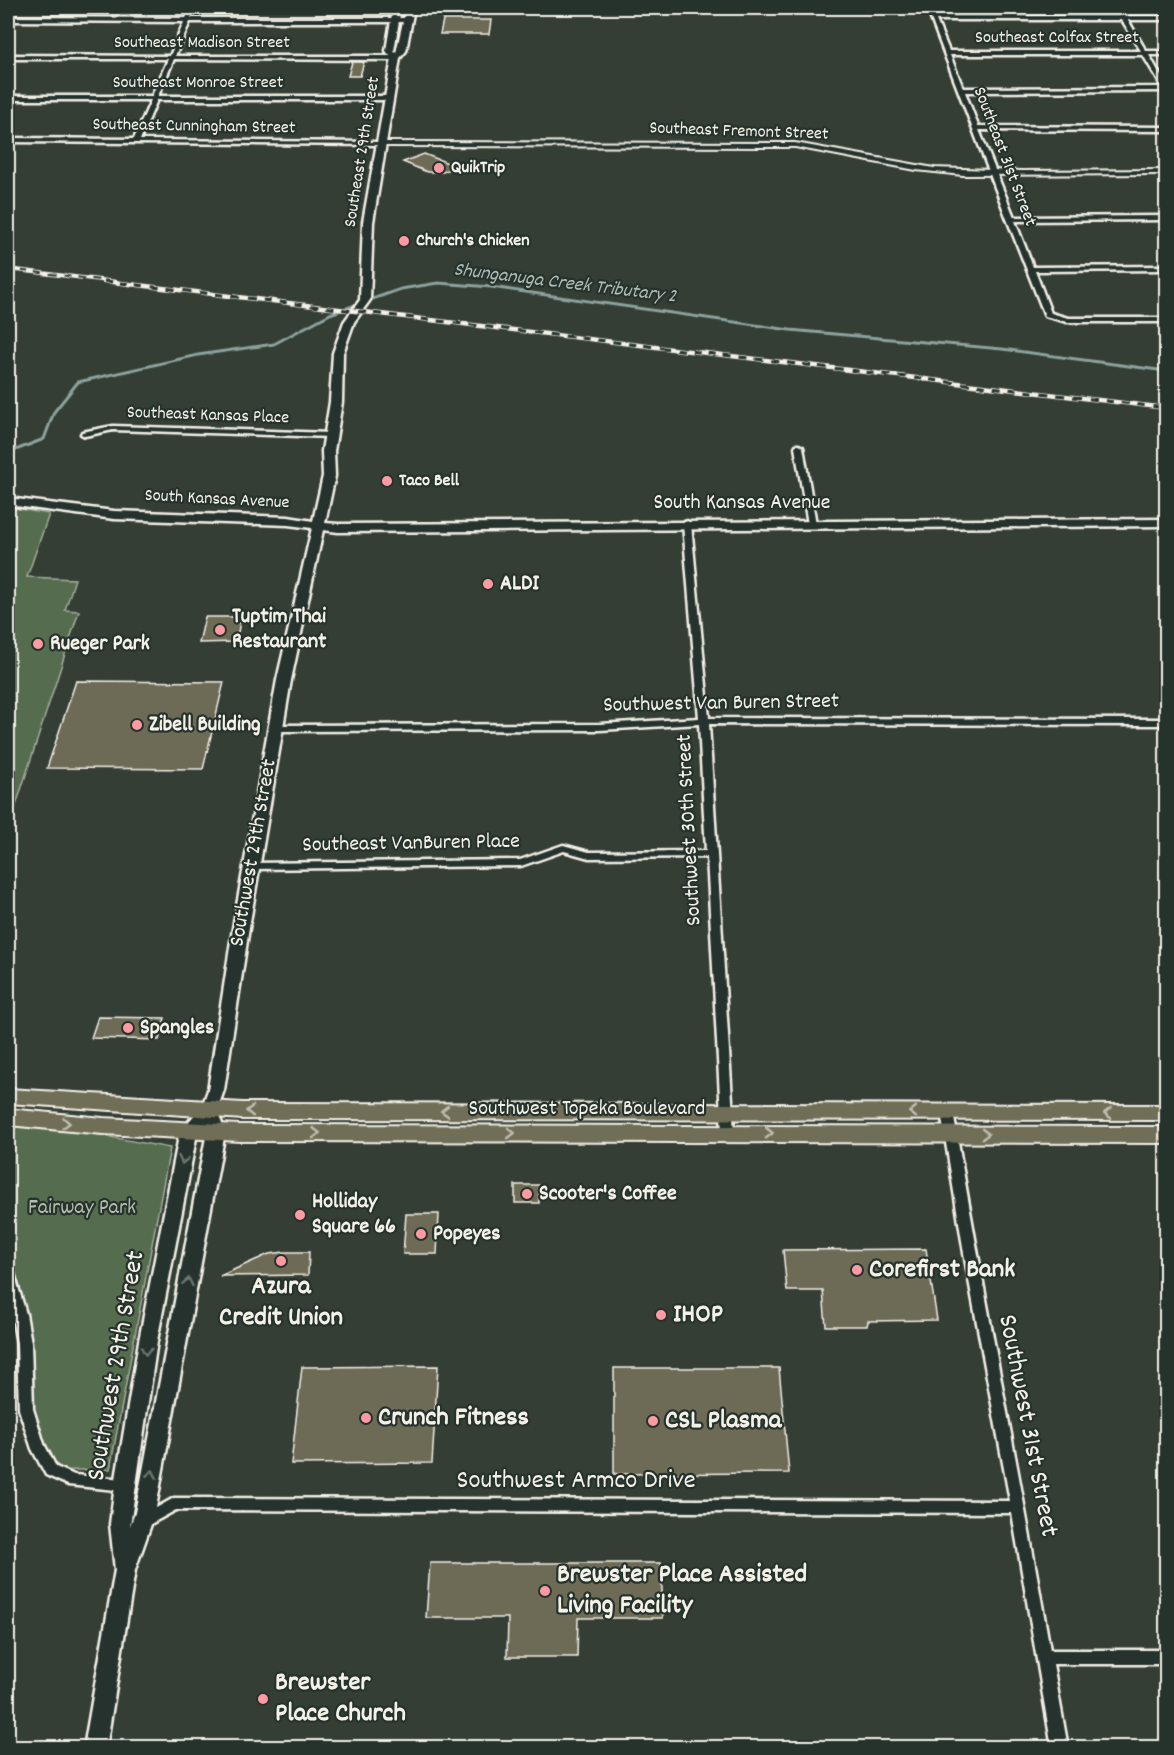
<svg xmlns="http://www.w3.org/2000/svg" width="1174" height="1755" font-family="Dekko,sans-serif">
	<rect width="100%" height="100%" fill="#343e35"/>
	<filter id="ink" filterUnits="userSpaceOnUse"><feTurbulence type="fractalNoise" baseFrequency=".0167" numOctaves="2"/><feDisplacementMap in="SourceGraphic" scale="12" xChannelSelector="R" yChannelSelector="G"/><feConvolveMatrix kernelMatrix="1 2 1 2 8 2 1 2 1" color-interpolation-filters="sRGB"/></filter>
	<g filter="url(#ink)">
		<path fill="#566c50" stroke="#a5ae9c" stroke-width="1.5" d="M8,507L49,514L27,577L75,579L65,610L79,611L8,830Z
			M8,1118L170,1148L110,1469L51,1471L26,1409L19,1314L8,1284Z"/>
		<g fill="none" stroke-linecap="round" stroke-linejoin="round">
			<path stroke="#8da29e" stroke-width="3" d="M8,453L44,439L54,412L78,382L198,355L274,344L330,314L401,289L438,283L491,287L790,330L1002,349L1166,371"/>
		</g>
		<path fill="#6d6a56" stroke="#f4f1e8" stroke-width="1.5" d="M443,20H491L489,34H440Z
			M352,62H364L360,76H348Z
			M424,154L456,166L443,172H427L403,162Z
			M205,617H241L236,642L199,643Z
			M76,681L224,682L203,769L47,768Z
			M98,1017L165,1018L159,1040L91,1038Z
			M515,1185H539V1203H515Z
			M406,1214H439L437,1254H403Z
			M926,1249L937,1320L868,1321L867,1326H826L823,1291H787L783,1250Z
			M285,1252H309L308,1275L220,1276L269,1254Z
			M438,1366L432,1463L291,1464L302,1367Z
			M614,1368H779L789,1473L614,1474Z
			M430,1563H661L663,1618H578L577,1657H507L508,1618H426Z"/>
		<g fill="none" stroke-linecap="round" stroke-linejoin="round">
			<g stroke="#f4f1e8" stroke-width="5">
				<path id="minor" d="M191,8H196L191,18H408L411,20L408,22H190L175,56H396L399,58L396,60L174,59L158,96H389L392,98L389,100H157L140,140L381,142L384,144L383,145L8,142V138L134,139L151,100H8V96H152L168,59H8V55L170,56L184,22L8,21V17L186,18Z
					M927,8H931L935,16H1120L1115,8H1120L1126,16H1166V20H1128L1146,51H1166V55H1149L1166,85V91L965,92L978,126L1166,127V131L979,130L1014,217L1166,216V220L1015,221L1033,267L1166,266V270L1035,271L1051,313L1068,318H1166V322H1067L1045,316L1007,219ZM936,20H1122L1141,51H949ZM950,55H1143L1162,87L963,88Z
					M113,426L331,433L335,435L331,437L113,430L85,436L81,434L82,432Z
					M796,445H799L803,447L816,524L812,527L808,524L795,447Z
					M687,521L691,524L709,718L1166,719V725L709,724L734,1133L732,1136L728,1137L724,1136L722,1133L707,857L589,858L564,851L521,866L252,869L247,866L252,863L520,860L563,845L589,852L706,851L699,724L600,730L276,731L271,728L276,725L600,724L699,718L683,524Z
					M947,1108L951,1109L953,1112C983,1292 1019,1470 1050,1650H1166V1664H1053L1068,1748H1052L1012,1513L176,1510L145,1527L140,1525L138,1521L140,1517L174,1498L1010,1501L964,1253L941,1112L943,1109Z
					M8,1268L13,1269L14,1273L26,1314L31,1343L33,1409L44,1444L56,1467L74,1475L125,1479L130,1481L132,1485L130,1489L125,1491L68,1485L46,1475L32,1449L19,1409L17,1343L8,1295Z"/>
			</g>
			<g stroke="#f4f1e8" stroke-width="4">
				<path id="tertiary" d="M378,142L795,143L934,168L1021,171L1166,170V174L963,175L916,170L795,147L381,146L377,144Z"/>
			</g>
			<g stroke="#f4f1e8" stroke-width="5">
				<path id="secondary" d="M393,8H401L394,51L396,53L406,8H414L406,51L400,58L373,222L370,300L354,322L343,353L342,402L334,451L335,476L325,523L338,524L1166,519V526L338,532L323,530L291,680L249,928L224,1090L217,1110L225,1132L155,1513L135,1570L106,1748H84L115,1570L110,1524L115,1485L139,1341L180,1131L202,1107L208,1090L233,928L277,680L312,528L288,525L114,519L8,505V498L114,511L288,517L313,521L323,476L322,451L330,402L333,353L344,322L360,300L363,222L392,58L386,51ZM205,1125L207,1132L135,1513L130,1526L157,1341L197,1133Z"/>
			</g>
			<g stroke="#f4f1e8" stroke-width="4">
				<path id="primary" d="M8,1089L243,1103L1166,1105V1120L243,1119L8,1103Z
					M8,1109L103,1118L240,1125L1166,1127V1143L240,1141L103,1134L8,1125Z"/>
			</g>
			<use href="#minor" fill="#26332d" fill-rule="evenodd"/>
			<use href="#tertiary" fill="#26332d" fill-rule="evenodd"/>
			<use href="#secondary" fill="#26332d" fill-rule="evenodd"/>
			<use href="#primary" fill="#716e59" fill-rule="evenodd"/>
			<g stroke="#f4f1e8" stroke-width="4">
				<path id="rail-far1" d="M8,269L117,282"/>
			</g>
			<g stroke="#f4f1e8" stroke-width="4.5">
				<path id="rail" d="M104,281L1166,408"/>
			</g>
			<use href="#rail-far1" stroke="#26332d" stroke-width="2" stroke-dasharray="7" stroke-linecap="butt"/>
			<use href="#rail" stroke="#26332d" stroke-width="3" stroke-dasharray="8" stroke-linecap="butt"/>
		</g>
		<defs><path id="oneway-chevron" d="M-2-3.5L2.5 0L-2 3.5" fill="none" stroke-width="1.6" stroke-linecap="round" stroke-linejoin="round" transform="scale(1.5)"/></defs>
		<g stroke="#c0bdaf">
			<use href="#oneway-chevron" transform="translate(250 1111) rotate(-179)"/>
			<use href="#oneway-chevron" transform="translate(445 1111) rotate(180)"/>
			<use href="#oneway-chevron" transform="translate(913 1112) rotate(180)"/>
			<use href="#oneway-chevron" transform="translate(1108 1113) rotate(-180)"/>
			<use href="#oneway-chevron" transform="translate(66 1123) rotate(4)"/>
			<use href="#oneway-chevron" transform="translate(316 1133)"/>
			<use href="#oneway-chevron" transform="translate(511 1133)"/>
			<use href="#oneway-chevron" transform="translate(769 1133)"/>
			<use href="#oneway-chevron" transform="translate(985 1134)"/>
		</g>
		<g stroke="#6e766e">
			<use href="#oneway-chevron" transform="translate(183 1160) rotate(101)"/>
			<use href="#oneway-chevron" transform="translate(188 1282) rotate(-79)"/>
			<use href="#oneway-chevron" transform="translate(146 1351) rotate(99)"/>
			<use href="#oneway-chevron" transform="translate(152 1474) rotate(-79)"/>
		</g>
	</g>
	<g fill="#ff9aa2" stroke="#26332d" stroke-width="2">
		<circle cx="439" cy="168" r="6"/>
		<circle cx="404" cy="241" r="6"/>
		<circle cx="387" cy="481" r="6"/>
		<circle cx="488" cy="584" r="6"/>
		<circle cx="220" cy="630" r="6"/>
		<circle cx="38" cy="644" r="6"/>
		<circle cx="137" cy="725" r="6"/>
		<circle cx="128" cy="1028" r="6"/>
		<circle cx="527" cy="1194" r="6"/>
		<circle cx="300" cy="1215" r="6"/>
		<circle cx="421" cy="1234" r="6"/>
		<circle cx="281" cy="1261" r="6"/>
		<circle cx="857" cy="1270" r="6"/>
		<circle cx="661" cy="1315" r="6"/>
		<circle cx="366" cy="1418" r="6"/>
		<circle cx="653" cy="1421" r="6"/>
		<circle cx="545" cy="1591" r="6"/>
		<circle cx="263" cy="1699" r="6"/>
	</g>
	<g text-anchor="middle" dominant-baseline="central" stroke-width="4.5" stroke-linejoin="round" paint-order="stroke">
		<g font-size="18" fill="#f4f1e8" stroke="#26332d">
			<text x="1057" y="38">Southeast Colfax Street</text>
			<text x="202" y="43">Southeast Madison Street</text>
			<text x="198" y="83">Southeast Monroe Street</text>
			<text transform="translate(194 127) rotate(1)">Southeast Cunningham Street</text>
			<text transform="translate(739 132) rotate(2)">Southeast Fremont Street</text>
			<text transform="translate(363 152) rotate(-81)">Southeast 29th Street</text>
			<text transform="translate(1004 157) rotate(69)">Southeast 31st Street</text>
			<text transform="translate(208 416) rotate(2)">Southeast Kansas Place</text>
			<text transform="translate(217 500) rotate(3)">South Kansas Avenue</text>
		</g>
		<g font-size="18" font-weight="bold" fill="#f4f1e8" stroke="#26332d" text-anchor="start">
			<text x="451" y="168">QuikTrip</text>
			<text x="416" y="241">Church's Chicken</text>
			<text x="399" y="481">Taco Bell</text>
		</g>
		<g font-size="20" font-style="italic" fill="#b0bcb6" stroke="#26332d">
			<text transform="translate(565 284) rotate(7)">Shunganuga Creek Tributary 2</text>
		</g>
		<g font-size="22" fill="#f4f1e8" stroke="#26332d">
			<text x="742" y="503">South Kansas Avenue</text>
			<text transform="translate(721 704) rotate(-1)">Southwest Van Buren Street</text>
			<text transform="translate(690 830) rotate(-93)">Southwest 30th Street</text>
			<text transform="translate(411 844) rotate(-1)">Southeast VanBuren Place</text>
			<text transform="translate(254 853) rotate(-80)">Southwest 29th Street</text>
			<text x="587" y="1109">Southwest Topeka Boulevard</text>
		</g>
		<g font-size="22" font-weight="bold" fill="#f4f1e8" stroke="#26332d" text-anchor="start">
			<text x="500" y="584">ALDI</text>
			<text x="232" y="617">Tuptim Thai<tspan x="232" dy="25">Restaurant</tspan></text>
			<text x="50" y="644">Rueger Park</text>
			<text x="149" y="725">Zibell Building</text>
			<text x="140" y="1028">Spangles</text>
			<text x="539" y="1194">Scooter's Coffee</text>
			<text x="312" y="1202">Holliday<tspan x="312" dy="25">Square 66</tspan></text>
			<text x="433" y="1234">Popeyes</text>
		</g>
		<g font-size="22" fill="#b5bcab" stroke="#26332d">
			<text x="82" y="1208">Fairway Park</text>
		</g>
		<g font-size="27" font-weight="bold" fill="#f4f1e8" stroke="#26332d" text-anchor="start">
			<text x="869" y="1270">Corefirst Bank</text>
			<text x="281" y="1287" text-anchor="middle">Azura<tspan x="281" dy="31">Credit Union</tspan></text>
			<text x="673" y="1315">IHOP</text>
			<text x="378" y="1418">Crunch Fitness</text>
			<text x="665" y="1421">CSL Plasma</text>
			<text x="557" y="1575">Brewster Place Assisted<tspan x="557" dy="31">Living Facility</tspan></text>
			<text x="275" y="1683">Brewster<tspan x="275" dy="31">Place Church</tspan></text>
		</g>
		<g font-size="27" fill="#f4f1e8" stroke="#26332d">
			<text transform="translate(117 1366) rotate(-80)">Southwest 29th Street</text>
			<text transform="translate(1027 1426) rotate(79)">Southwest 31st Street</text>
			<text x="576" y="1481">Southwest Armco Drive</text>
		</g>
	</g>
	<rect width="1174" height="1755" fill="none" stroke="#26332d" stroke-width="30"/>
	<rect x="15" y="15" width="1144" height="1725" fill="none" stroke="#f4f1e8" stroke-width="2" filter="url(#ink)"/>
</svg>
